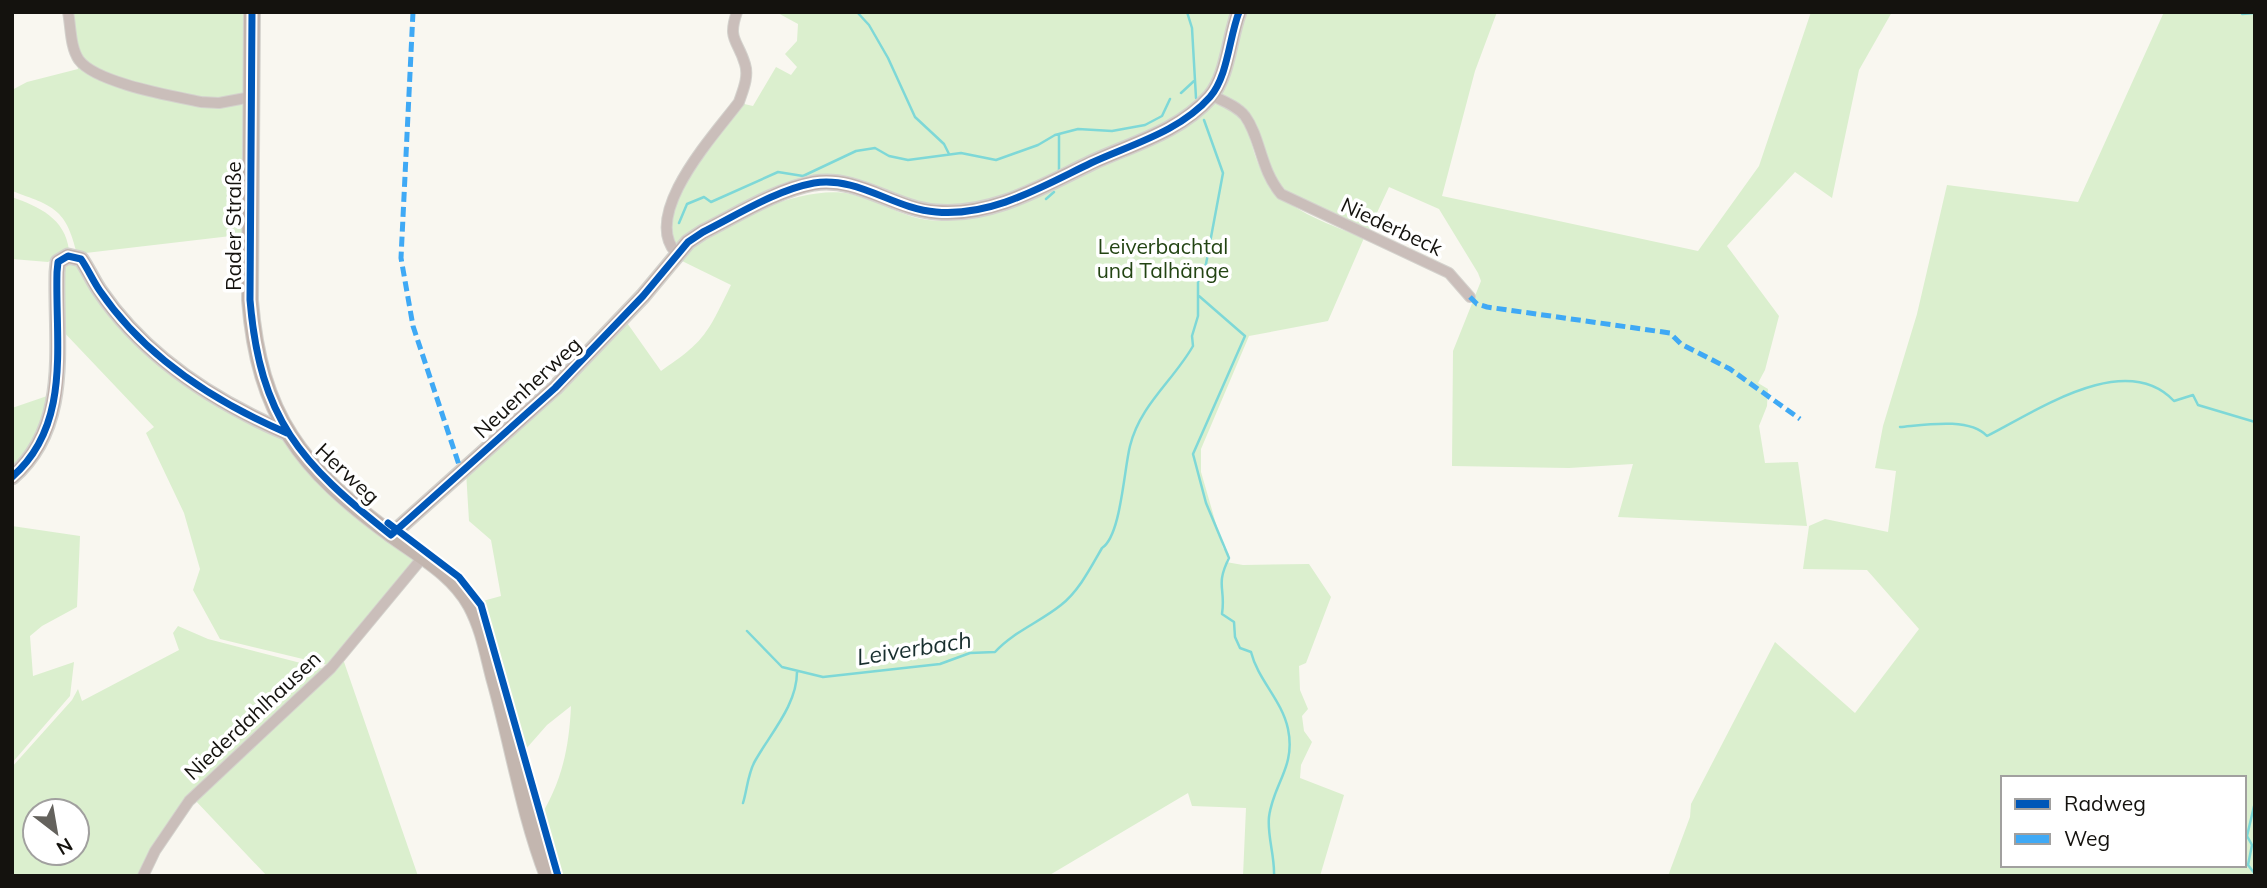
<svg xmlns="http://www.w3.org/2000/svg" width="2267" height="888" font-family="Mulish,sans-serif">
	<rect width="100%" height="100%" fill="#f9f7f0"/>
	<path fill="#dbefce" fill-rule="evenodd" d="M69,12H251L248,234L77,254C66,208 53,206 12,191V90L27,82L78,69Z
		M776,12H1236L1214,102L1244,117C1250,135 1253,154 1261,170C1279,209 1327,223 1364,238L1328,321L1249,336L1201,449V472L1223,548L1229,554L1226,562L1243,565L1309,564L1331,597L1306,663L1299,666L1300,690L1308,709L1302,716L1304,731L1312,742L1301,765L1300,778L1344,795L1320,876H1243L1246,808L1192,806L1188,793L1048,876H551L536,823C561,786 569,750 571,706L547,725L518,758L472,604L501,596L491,540L469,521L466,471L625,320L661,371C706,341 708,332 731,285L680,260C711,224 804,183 851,194C898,206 914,230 969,217L951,210L816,179L678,246L672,240C666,182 707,146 740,103L753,106L776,67L791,75L797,67L785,54L797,41L798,24Z
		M1242,12H1497L1475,71L1442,196L1698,251L1759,166L1811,12H1892L1859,70L1832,198L1795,172L1727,246L1779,316L1765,370L1758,383L1768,389L1767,406L1759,426L1765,463L1798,462L1807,526L1618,517L1633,464L1569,468L1452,466L1453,351L1481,281L1478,273L1439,209L1389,187L1368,232L1282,192L1252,126L1219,94Z
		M2164,12H2255V876H1668L1690,817L1691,804L1775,642L1855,713L1919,629L1867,570L1803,569L1809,526L1825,519L1888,532L1896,471L1875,468L1883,426L1917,314L1947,185L2078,202ZM2003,778H2244V865H2003Z
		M12,197C39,207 65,218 69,250L48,262L12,259Z
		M76,258L140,340L287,436L420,557L332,666L220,639L193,590L200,569L184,513L146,433L154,427L59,327V262Z
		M50,395L43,432L12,474V408Z
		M12,526L80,536L77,607L42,626L30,636L33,676L74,662L70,696L12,763Z
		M178,626L208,639L328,670L215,772L141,876H12V767L72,700L78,689L82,701L179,650L173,633ZM35,811H77V853H35Z
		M343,659L418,876H267L194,799Z"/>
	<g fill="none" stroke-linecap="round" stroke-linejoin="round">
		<path stroke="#7ed8d7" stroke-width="2.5" d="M857,12L869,25L888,58L915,117L944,144L949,154
			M1187,12L1192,28L1196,98
			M2242,14L2255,13
			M1181,93L1194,81
			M1059,172V134
			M1046,199L1054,192
			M679,223L687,204L704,197L711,202L778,172L803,176L856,151L875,148L889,156L908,160L961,153L996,160L1038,145L1055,135L1078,129L1112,131L1145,125L1162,116L1170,99
			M1199,296L1245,336L1193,454L1206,503L1229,558C1215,586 1226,588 1222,614L1234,622L1235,637L1240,648L1251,652C1258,680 1282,700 1288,729C1296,767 1273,784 1269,817C1267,836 1275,856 1274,876
			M1900,427C1924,425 1969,417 1987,436C2035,412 2125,349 2174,401L2193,395L2198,405L2255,422
			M747,631L782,667L823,677L940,664L970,653L995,652C1013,632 1040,622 1061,605C1079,591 1091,567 1102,548C1121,536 1124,469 1130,446C1140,405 1173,381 1193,346L1192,336L1198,316V282L1206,264L1223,173L1204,120
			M2255,802L2247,836L2252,845L2248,865L2255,874
			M743,803C747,790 748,773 755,761C770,734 797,705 797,672"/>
		<g stroke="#d4d2cd" stroke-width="12">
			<path id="street" d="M68,12C71,27 70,47 79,60C96,83 173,96 201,102L219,103L251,97
				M1211,95C1223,101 1237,106 1245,116C1261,138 1260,169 1281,194L1449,273L1470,297
				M677,254C639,215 716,133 739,102C743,90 749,77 745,64C738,40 727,40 737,12
				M143,876L155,851L189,801L331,668L423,557"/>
		</g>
		<g stroke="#d4d2cd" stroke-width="17">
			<path id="secondary" d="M12,477C72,425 55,343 57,272L58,262L68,256L81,259C88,269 93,281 100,291C145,357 215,402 287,433
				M391,535L555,388L643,296L688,242L703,232C737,215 776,190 814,183C858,176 894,209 936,212C992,217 1043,186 1091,163C1132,144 1179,132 1210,97C1228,76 1229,38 1239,12"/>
		</g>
		<g stroke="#d4d2cd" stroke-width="18">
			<path id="primary" d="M252,12L250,300C259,415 301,469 392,535C421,556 453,573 471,605C484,629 488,655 495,681C513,745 524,814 548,876"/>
		</g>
		<use href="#street" stroke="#cabeba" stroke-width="10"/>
		<use href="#secondary" stroke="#c1b3ae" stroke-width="14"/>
		<use href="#primary" stroke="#c3b6af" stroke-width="16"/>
		<path stroke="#3fa9f5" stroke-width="5" stroke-dasharray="10 5" stroke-linecap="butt" d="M413,12L401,258L413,326L461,471
			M1470,297L1477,304L1487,307L1670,333L1681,344L1730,369L1800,419"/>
		<g stroke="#fff" stroke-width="11">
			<path id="cycleway" d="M252,12L250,300C260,419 300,463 391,535L555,388L643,296L688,242L703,232C737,215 776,190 814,183C858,176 894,209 936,212C992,217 1043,186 1091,163C1132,144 1179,132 1210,97C1228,76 1229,38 1239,12
				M12,477C72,425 55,343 57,272L58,262L68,256L81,259C88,269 93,281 100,291C145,357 215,402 287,433
				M388,523L459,577L481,605L558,876"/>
		</g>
		<use href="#cycleway" stroke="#0057b8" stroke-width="7"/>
	</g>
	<g text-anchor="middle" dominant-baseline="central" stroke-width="7" stroke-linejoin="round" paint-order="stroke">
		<g font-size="21" fill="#14120e" stroke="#fff">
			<text transform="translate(233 226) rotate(-90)">Rader Straße</text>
			<text transform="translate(1392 226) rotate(25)">Niederbeck</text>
			<text transform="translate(527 387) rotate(-43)">Neuenherweg</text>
			<text transform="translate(348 473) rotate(43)">Herweg</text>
			<text transform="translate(252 715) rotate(-43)">Niederdahlhausen</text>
		</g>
		<g font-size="21" fill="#234413" stroke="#fff">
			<text x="1163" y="246">Leiverbachtal<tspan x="1163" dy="24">und Talhänge</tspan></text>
		</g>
		<g font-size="23" font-style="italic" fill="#182e2e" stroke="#fff">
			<text transform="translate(914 648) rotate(-9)">Leiverbach</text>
		</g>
	</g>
	<rect width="2267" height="888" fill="none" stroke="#14120e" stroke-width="28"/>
	<rect x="2001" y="776" width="245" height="91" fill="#ffffff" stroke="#a1a09f" stroke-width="2"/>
	<rect x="2015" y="799" width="35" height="10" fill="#0057b8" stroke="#a1a09f" stroke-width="2"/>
	<text x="2064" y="811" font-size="21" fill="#14120e">Radweg</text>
	<rect x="2015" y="834" width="35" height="10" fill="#3fa9f5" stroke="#a1a09f" stroke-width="2"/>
	<text x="2064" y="846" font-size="21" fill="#14120e">Weg</text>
	<g transform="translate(56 832) rotate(149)"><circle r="33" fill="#ffffff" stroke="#a1a09f" stroke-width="2"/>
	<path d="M0-5L12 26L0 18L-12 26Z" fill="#64625d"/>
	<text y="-10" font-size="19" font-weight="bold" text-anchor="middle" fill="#14120e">N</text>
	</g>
</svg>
